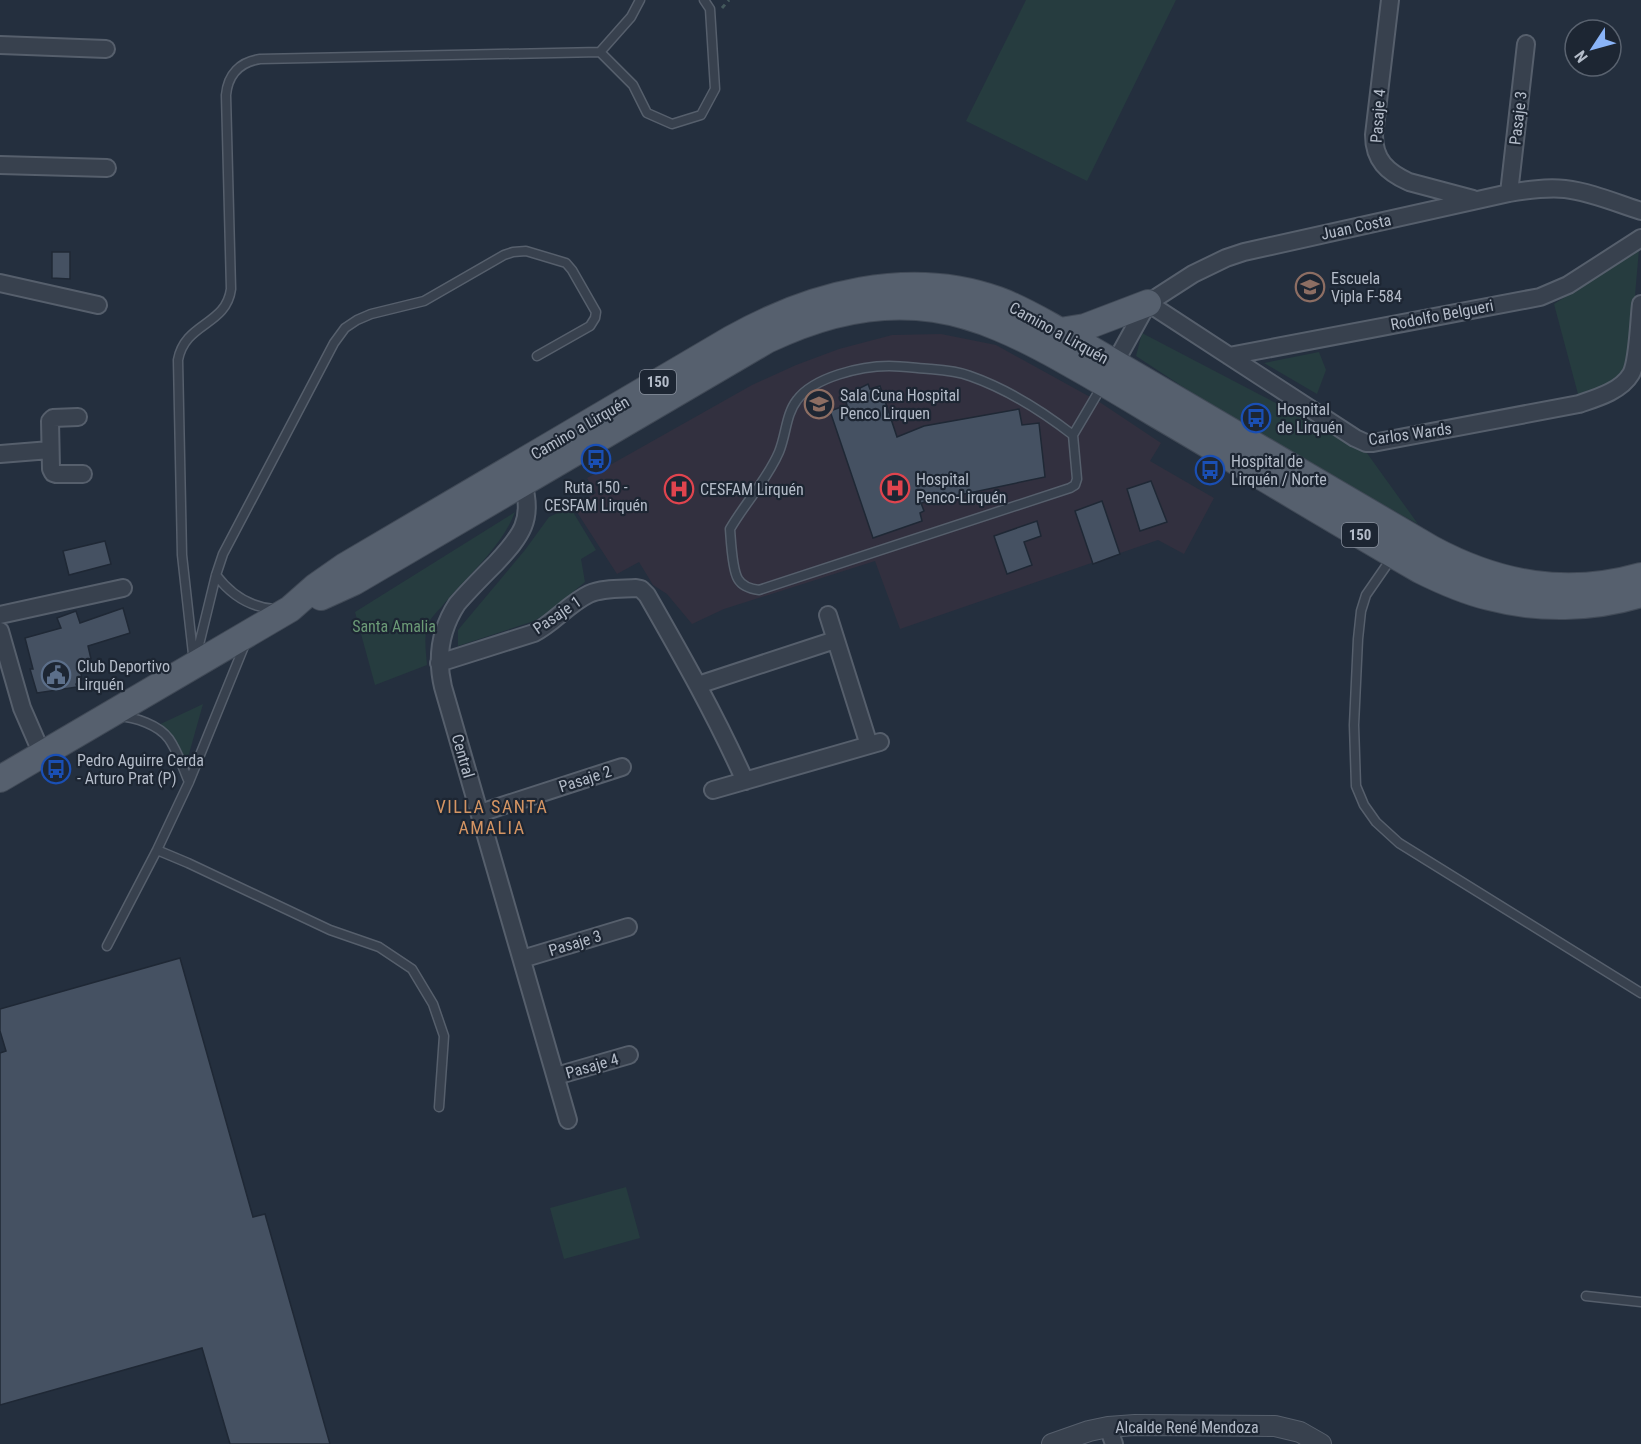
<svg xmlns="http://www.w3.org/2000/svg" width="1641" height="1444" font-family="'Roboto Condensed',sans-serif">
	<rect width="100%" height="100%" fill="#242f3e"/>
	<path fill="#32303f" d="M941,334L996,345L1101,403L1161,443L1150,461L1214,498L1184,554L1158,540L900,629L875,561L724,609L692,624L667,594L653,585L639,562L617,574L573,506L596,493L587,478L752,385L796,365L839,349L892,335Z"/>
	<path fill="#263c3f" d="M1026,0H1176L1087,181L966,121Z
		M1639,249L1629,366L1612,383L1578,394L1554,304Z
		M1142,333L1364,449L1418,524L1250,431L1136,356Z
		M1319,352L1326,370L1317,394L1264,363Z
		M570,507L596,550L581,559L585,582L550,611L534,621L458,646V630L525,550L549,517Z
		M515,512C502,547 467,576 443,605C438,611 428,620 427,627C424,639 426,653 427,665L375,685L355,612Z
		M203,704L187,761L152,728Z
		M626,1187L640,1238L564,1259L550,1208Z"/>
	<path fill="#455162" stroke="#1f2835" stroke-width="1.5" d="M52,252H70V279L52,278Z
		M868,384L870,389L880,386L897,437L924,426L1019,409L1022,425L1039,423L1045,477L921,503L924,511L920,513L922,521L873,538L830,411L847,405L844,396Z
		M1151,481L1167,522L1140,531L1127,489Z
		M1102,501L1120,554L1093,564L1075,511Z
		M1037,521L1041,536L1024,542L1032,565L1007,574L994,536Z
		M105,541L111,564L69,575L63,551Z
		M123,608L130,633L88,646L91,659L79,661L82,680L76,684L77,687L37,693L30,669H33L25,638L61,628L57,618L76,611L80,623Z
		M180,958L253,1217L265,1214L330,1444H230L202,1348L0,1405V1053L6,1051L0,1031V1009Z"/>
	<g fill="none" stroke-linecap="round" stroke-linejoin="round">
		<g stroke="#565f6c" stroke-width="11">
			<path id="service" d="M600,52L631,17L640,0
				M1073,435C1042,411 1007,389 970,376C957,371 943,370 930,369C916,368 902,366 889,366C861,366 814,377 797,400C786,414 786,435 779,452C767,480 745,503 730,529C731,541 732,569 738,579C742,586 751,589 759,590L1070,488L1075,485L1077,479L1073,435L1102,386
				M1393,556L1366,595L1361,611L1358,639L1354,725L1356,786L1364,805L1376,822L1399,843L1641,993
				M216,575C231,595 249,607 274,609
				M196,657L216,575L223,554L334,343L345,328L357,320L371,314L424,301L504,255L513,252L526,251L566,263L572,270L596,312L595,318L590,326L537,356
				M194,663L182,555L178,360C185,322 226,326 231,289L226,95C228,74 240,62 260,59L600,52L633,85L647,113L672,124L701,115L715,89L710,9L704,0
				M118,716C135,717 159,725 169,739C178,752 183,768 189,782
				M157,850L188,863L330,930L379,947L412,969L433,1004L444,1036L439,1107
				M107,946L157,850L189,782L245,644
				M1586,1296L1641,1302"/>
		</g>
		<g stroke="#565f6c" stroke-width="20">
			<path id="minor" d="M1390,0L1374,135C1374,160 1387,172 1409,182L1473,199
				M0,45L106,49
				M0,165L107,168
				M1509,193L1526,44
				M0,283L98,305
				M1148,303L1355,438L1366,443H1373L1579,404C1597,398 1621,391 1631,374C1638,362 1639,320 1641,304
				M1229,356L1540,297L1568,285L1641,238
				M1111,370L1148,303L1193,274L1226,258L1244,252L1509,193C1527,190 1546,187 1565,189C1591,192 1616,203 1641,211
				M78,417L53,418L50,421L51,469L53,473L56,474H83
				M0,454L50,450
				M523,483C534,520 521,536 496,563C483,576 469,590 457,604C440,630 436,657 443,687L568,1120
				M0,615L123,588
				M828,615L869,745
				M0,631L22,708L42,754
				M439,663L534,633C554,623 568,604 589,594C602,588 621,589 636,588L641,589L647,595C682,656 716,716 745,781
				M698,685L835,640
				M713,790L880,742
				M480,813L622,767
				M522,959L628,927
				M556,1076L629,1055
				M1108,1427L1114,1444"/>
		</g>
		<g stroke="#565f6c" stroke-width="22">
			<path id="tertiary" d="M1052,1444L1089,1431L1108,1427L1135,1425L1275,1426L1300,1432L1321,1444"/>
		</g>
		<g stroke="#414a57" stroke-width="28">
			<path id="primary" d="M1060,331L1085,327L1148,303
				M321,597L354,582L767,340C819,315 876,300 934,309C980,316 1020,336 1060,358C1092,376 1123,394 1154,413C1243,465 1331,519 1420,570C1442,581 1465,591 1489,597C1538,610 1593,609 1641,594
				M0,779L290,609L315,587L345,566L731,339C811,294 909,268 998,300C1020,308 1040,320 1060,331L1432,549C1499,585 1567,597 1641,576"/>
		</g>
		<path stroke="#44595c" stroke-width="3" stroke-dasharray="4.5 4.5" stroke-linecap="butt" d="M722,8L729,0"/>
		<use href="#service" stroke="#38414e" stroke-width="8"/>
		<use href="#minor" stroke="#38414e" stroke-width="16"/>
		<use href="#tertiary" stroke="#38414e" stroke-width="20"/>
		<use href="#primary" stroke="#56606e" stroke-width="26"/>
	</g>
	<defs>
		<g id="school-ring" transform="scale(1.5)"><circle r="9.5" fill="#1d2633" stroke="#8d6e63" stroke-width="1.5"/><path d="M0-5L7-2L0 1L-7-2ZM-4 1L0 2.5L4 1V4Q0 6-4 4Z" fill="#8d6e63"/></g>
		<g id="bus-ring" transform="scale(1.5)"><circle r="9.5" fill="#1d2633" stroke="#1a4fb4" stroke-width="1.5"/><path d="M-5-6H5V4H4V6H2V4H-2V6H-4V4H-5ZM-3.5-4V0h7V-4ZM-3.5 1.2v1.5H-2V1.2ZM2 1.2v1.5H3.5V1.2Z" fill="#1a4fb4"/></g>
		<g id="hospital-ring" transform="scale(1.5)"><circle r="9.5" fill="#1d2633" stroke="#e0444e" stroke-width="1.5"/><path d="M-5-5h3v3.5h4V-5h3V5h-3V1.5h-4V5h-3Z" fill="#e0444e"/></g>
		<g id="civic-ring" transform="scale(1.5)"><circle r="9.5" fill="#1d2633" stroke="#5c6f8a" stroke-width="1.5"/><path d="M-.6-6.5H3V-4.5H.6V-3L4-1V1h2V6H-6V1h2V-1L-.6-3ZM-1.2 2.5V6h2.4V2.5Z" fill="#5c6f8a"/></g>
	</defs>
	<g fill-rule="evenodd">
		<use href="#school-ring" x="1310" y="287"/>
		<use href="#school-ring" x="819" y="404"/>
		<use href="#bus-ring" x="1256" y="418"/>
		<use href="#bus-ring" x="596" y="459"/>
		<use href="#bus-ring" x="1210" y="470"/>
		<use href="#hospital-ring" x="895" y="488"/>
		<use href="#hospital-ring" x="679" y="489"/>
		<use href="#civic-ring" x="56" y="675"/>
		<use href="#bus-ring" x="56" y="769"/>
	</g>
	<g text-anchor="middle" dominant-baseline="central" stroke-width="4.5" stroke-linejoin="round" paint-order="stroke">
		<g fill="#1d2633" stroke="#878f9c" stroke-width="1.5">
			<rect x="640" y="370" width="36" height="24" rx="4.5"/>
			<rect x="1342" y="523" width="36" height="24" rx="4.5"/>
		</g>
		<g font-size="15" font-weight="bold" fill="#b4bcc9">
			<text x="658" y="382">150</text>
			<text x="1360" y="535">150</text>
		</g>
		<g font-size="16" fill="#b4bcc9" stroke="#1d2633">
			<text transform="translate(1378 116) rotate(-86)">Pasaje 4</text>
			<text transform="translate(1518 118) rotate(-83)">Pasaje 3</text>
			<text transform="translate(1356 227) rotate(-12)">Juan Costa</text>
			<text transform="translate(1442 315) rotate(-11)">Rodolfo Belgueri</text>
			<text transform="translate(1059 333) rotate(29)">Camino a Lirquén</text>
			<text transform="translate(580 428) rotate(-30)">Camino a Lirquén</text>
			<text transform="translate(1410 434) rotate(-8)">Carlos Wards</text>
			<text transform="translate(557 615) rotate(-34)">Pasaje 1</text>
			<text transform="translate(463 756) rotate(74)">Central</text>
			<text transform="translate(585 779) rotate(-18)">Pasaje 2</text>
			<text transform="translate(575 943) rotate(-17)">Pasaje 3</text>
			<text transform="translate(592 1066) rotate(-16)">Pasaje 4</text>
			<text x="1187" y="1427">Alcalde René Mendoza</text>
		</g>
		<g font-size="16" fill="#b4bcc9" stroke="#1d2633" text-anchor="start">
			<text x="1331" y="278">Escuela<tspan x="1331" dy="18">Vipla F-584</tspan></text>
			<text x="840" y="395">Sala Cuna Hospital<tspan x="840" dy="18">Penco Lirquen</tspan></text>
			<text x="1277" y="409">Hospital<tspan x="1277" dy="18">de Lirquén</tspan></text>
			<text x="1231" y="461">Hospital de<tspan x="1231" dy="18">Lirquén / Norte</tspan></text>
			<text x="916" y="479">Hospital<tspan x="916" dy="18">Penco-Lirquén</tspan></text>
			<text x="596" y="487" text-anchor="middle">Ruta 150 -<tspan x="596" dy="18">CESFAM Lirquén</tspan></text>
			<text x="700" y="489">CESFAM Lirquén</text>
			<text x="77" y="666">Club Deportivo<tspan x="77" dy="18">Lirquén</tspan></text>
			<text x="77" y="760">Pedro Aguirre Cerda<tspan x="77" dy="18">- Arturo Prat (P)</tspan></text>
		</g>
		<g font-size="16" fill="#6b9a76" stroke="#1d2633">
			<text x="394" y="626">Santa Amalia</text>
		</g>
		<g font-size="18" letter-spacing="1.5" fill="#d59563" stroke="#1d2633">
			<text x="492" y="806">VILLA SANTA<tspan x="492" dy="21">AMALIA</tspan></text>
		</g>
	</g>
	<g transform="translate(1593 48) rotate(234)"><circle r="28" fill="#1d2633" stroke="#59626f" stroke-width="1.5"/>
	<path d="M0-4.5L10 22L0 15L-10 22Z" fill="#8ab4f8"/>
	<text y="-9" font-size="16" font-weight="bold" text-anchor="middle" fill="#b4bcc9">N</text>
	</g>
</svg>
